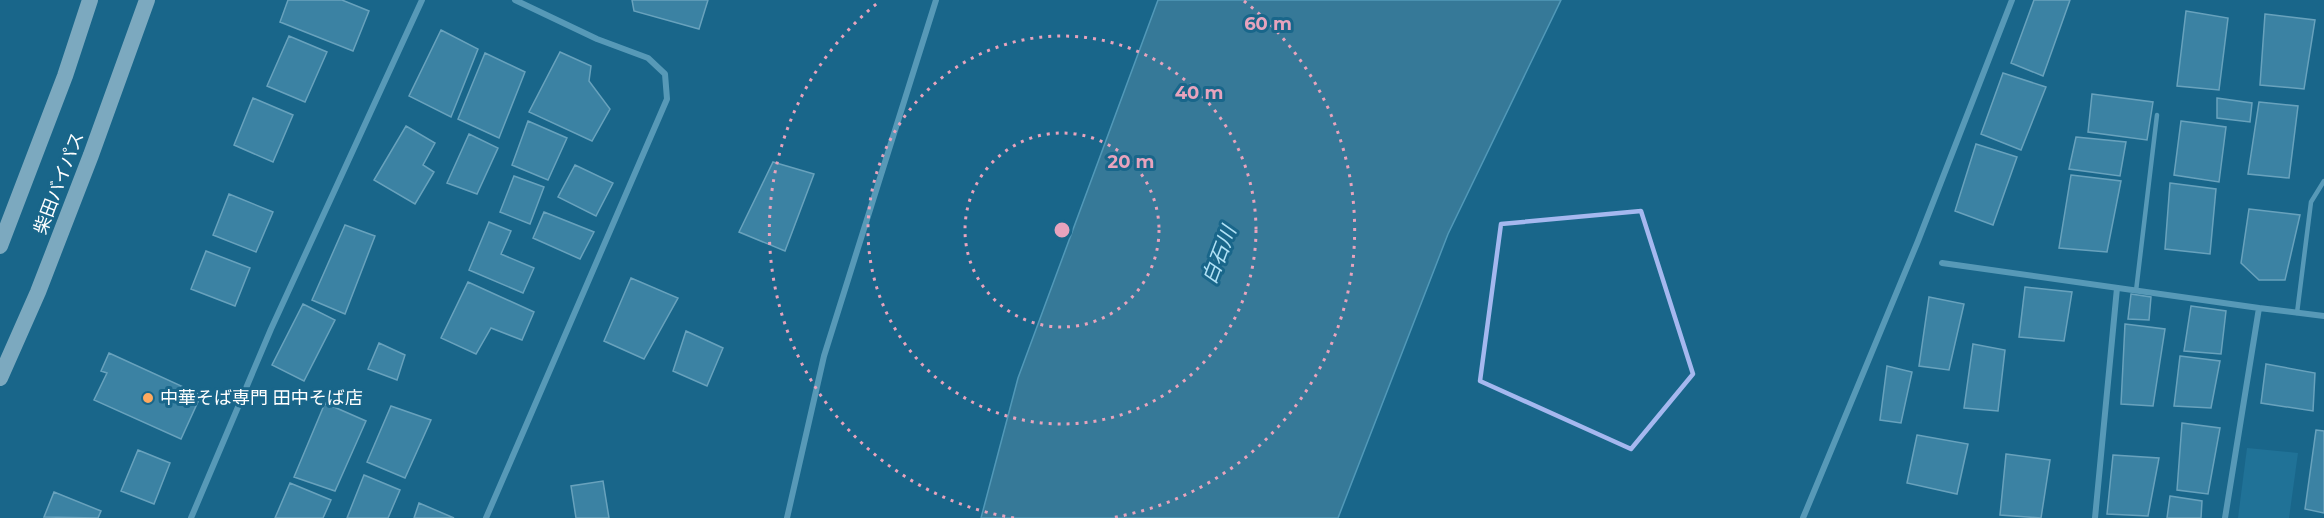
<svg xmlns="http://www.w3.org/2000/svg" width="2324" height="518" font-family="Montserrat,'Noto Sans JP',sans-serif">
	<rect width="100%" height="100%" fill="#19668a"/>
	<path fill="#2980a6" d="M2247,448L2298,453L2289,518H2238Z"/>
	<path fill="#5a91a9" stroke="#95d6f0" stroke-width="1.5" d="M1158,0H1561L1448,234L1338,518H981L1018,378Z"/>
	<path fill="#64a4c0" stroke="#c8ebfa" stroke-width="1.5" d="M288,0H342L369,11L353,51L280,22Z
		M632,0H708L699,29L634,11Z
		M2034,0H2070L2043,76L2011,63Z
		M2186,11L2228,18L2219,90L2177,86Z
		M2265,14L2315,20L2304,89L2260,85Z
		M441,30L478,49L451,117L409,96Z
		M289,36L327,52L305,102L267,86Z
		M560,52L591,66L589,81L610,109L592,141L529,112Z
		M485,53L525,72L499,138L458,119Z
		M2003,73L2046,87L2021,150L1981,134Z
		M2092,94L2153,102L2147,140L2088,132Z
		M253,98L293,115L273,162L234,145Z
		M2217,98L2252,103L2250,122L2217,118Z
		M2259,102L2298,106L2289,178L2248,174Z
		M528,121L567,138L548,180L512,165Z
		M2181,121L2226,127L2219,182L2174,175Z
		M406,126L435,143L423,165L434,172L415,204L374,180Z
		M469,134L498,148L477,194L447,183Z
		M2076,137L2126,142L2120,176L2069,169Z
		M1976,144L2017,157L1993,225L1955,211Z
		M773,162L814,174L785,251L739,232Z
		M575,165L613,183L596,216L558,197Z
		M2071,175L2121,181L2107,252L2059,248Z
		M514,176L544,187L530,224L500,212Z
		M2170,183L2216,189L2210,254L2165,249Z
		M229,194L273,212L256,252L213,235Z
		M2249,209L2300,215L2285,280H2259L2241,263Z
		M544,212L594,232L580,259L533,238Z
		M489,222L511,231L501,254L534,268L523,293L469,270Z
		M345,225L375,236L345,314L312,300Z
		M206,251L250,268L235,306L191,289Z
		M631,278L678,298L644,359L604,341Z
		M468,282L534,312L522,340L491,328L476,354L441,338Z
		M2025,287L2072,292L2064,341L2019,337Z
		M2131,294L2151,297L2149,320L2128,319Z
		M1929,297L1964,304L1949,370L1919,366Z
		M303,304L335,320L304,381L272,365Z
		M2191,306L2226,311L2221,354L2184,351Z
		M2125,324L2165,329L2153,406L2121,404Z
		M686,331L723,348L707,386L673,371Z
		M379,343L405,355L397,380L368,369Z
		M1973,344L2005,350L1998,411L1964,408Z
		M109,353L201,395L181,439L94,400L107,373L101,371Z
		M2180,356L2220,361L2211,408L2174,406Z
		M2266,364L2315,373L2313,411L2261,403Z
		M1887,366L1912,372L1901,423L1880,420Z
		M325,403L366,421L335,491L294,477Z
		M391,406L431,420L405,478L367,462Z
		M2182,423L2220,428L2208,494L2177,490Z
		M2316,430L2324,431V513L2305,509Z
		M1917,435L1968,444L1957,494L1907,483Z
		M138,450L170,463L154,504L121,491Z
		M2006,454L2050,460L2041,518L2000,515Z
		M2113,455L2159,458L2148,516L2107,514Z
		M364,475L400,490L388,518H347Z
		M603,481L609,518H576L571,486Z
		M290,483L331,500L323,518H275Z
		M54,492L101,511L98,518L44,517Z
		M2170,496L2202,501L2201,518H2167Z
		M419,503L454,518H414Z"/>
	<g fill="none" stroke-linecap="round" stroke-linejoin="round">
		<path stroke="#a2d7ed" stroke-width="4.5" d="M2136,291L2157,115
			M2297,313L2311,202L2324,181"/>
		<path stroke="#a2d7ed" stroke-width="6" d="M1942,263L2259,308
			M191,518L271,329L422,0
			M486,518L667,99L665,74L648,58L597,39L515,0
			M787,518L824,356L936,0
			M1803,518L1918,241L2012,0
			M2095,518L2117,288
			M2225,518L2259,308L2324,316"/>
		<path stroke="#f4fbff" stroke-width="16" d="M0,246L65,76L90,0
			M0,378L38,292L91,155L147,0"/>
	</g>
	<path d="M0 0H2324V518H0ZM1641,211L1693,374L1631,449L1480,381L1501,224Z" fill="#19668a" fill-opacity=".55" fill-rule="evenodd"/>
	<path fill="none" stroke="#a5b8ef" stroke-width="4.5" stroke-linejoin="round" d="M1641,211L1693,374L1631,449L1480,381L1501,224Z"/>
	<g fill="none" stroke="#e7a3bd" stroke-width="3" stroke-dasharray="3 6">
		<circle cx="1062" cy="230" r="97"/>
		<circle cx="1062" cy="230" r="194"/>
		<path d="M1014 518A292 292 0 0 1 880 1M1244 1A292 292 0 0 1 1110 518"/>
	</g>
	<circle fill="#ffa95e" stroke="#19668a" stroke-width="2" cx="148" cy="398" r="6"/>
	<g text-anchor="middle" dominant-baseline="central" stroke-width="6" stroke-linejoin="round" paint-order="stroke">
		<g font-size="18" fill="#fff" stroke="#19668a">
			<text transform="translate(59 183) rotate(-69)">柴田バイパス</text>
		</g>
		<g font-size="18" fill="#fff" stroke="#19668a" text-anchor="start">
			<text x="160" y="398">中華そば専門 田中そば店</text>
		</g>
		<g font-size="20" font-style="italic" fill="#b2e2f6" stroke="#19668a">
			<text transform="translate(1219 255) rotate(-69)">白石川</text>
		</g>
	</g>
	<circle cx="1062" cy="230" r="9" fill="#e7a3bd" stroke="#19668a" stroke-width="3"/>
	<g font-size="18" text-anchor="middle" font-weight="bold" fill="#e7a3bd" stroke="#19668a" stroke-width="6" stroke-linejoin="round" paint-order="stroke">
		<text x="1268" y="30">60 m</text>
		<text x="1199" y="99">40 m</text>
		<text x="1131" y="168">20 m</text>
	</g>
</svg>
